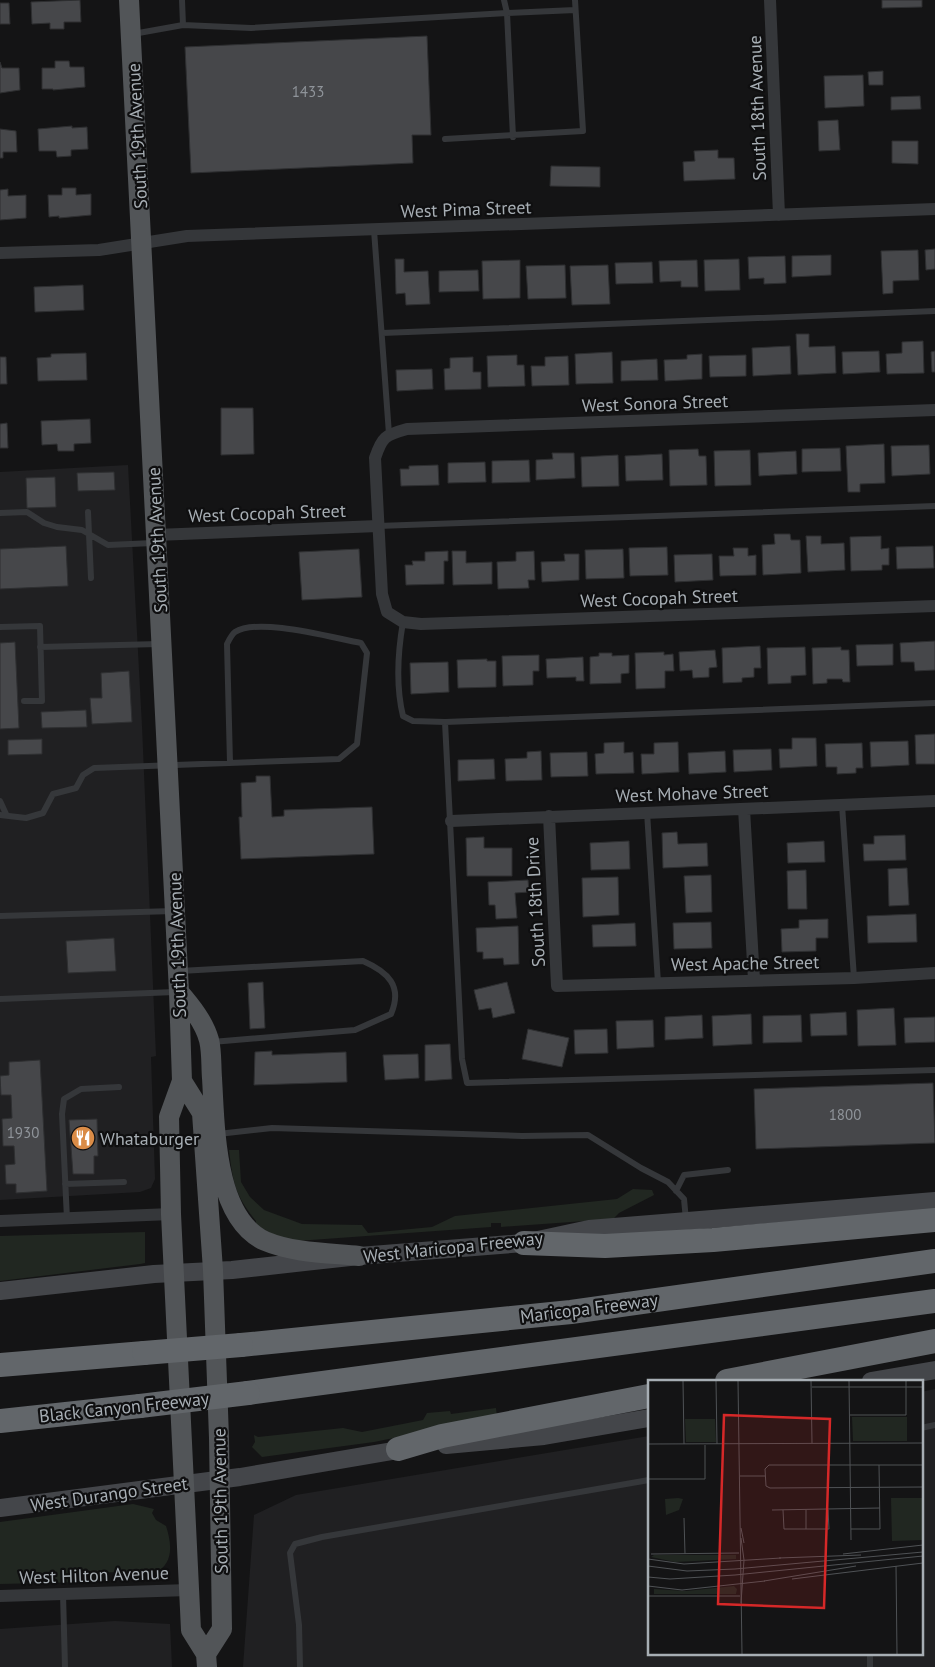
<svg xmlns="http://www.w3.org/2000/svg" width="935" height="1667" font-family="'PT Sans',sans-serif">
	<rect width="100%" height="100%" fill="#141415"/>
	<path fill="#202022" d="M128,465L142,726L156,1056L151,1057L155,1179L151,1188L140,1192L0,1200V472Z
		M935,1389V1667H243L254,1515L296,1495L649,1436V1653H921V1392Z
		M115,1621L170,1624L172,1667H0V1629Z"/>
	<path fill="#212721" d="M229,1150H239L241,1182L250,1197L264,1210L302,1224L362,1225L368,1233L432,1227L455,1216L617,1199L633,1189L652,1190L654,1195L619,1213L613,1219L501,1227V1223H491V1227L297,1241L278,1237L256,1225V1221C235,1195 233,1183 229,1150Z
		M145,1232V1263L140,1264L0,1281V1236Z
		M496,1408L497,1417L374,1442L262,1457L252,1447L255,1442L254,1435L258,1437L343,1428L362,1432L423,1420L427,1413L450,1411L451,1414Z
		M133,1504L154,1509L152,1513L156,1520L166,1526C172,1544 174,1565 154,1573L94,1572V1575H85V1582L0,1584V1522Z"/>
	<path fill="#46474a" stroke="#2e2f31" d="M80,0L81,22H64V29H50V23L32,24L31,2Z
		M882,0H922V7L882,8Z
		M0,3H9L10,24H0Z
		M427,36L431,135H412L413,163L191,173L185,47Z
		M55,61H69L70,67H84L85,87L53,90V89H42V68H55Z
		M0,62L2,68H19L20,90L0,93Z
		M883,71V85H869L868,72Z
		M863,75L864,106L825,108L824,76Z
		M920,96L921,109L891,110V97Z
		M838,120L840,150L819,151L818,121Z
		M72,126V128L87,127L88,149L71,150V156L57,157L56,151H39L38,129Z
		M0,129L16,131L17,152H3V158H0Z
		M892,141H918V164L892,163Z
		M718,150V158H734L735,179L684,181L683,162L695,161L694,151Z
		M551,166L600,167V187L550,186Z
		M62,188H76V195L91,194V215L59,218V216L49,217L48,195H62Z
		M8,189V196L26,195V218L0,220V190Z
		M935,249V269L926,270L925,250Z
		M918,250L919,280L893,281V293L883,294L881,251Z
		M831,255V275L792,277V256Z
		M785,256L786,283L764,284V278L749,279L748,257Z
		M395,259H404V272L428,271L430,304L406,305L405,293L396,294Z
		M739,259L740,290L705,291L704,260Z
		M520,260V298L483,299L482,261Z
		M697,260L698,287H681V281L660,282L659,261Z
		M652,262L653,283L616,284L615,263Z
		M565,265L566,298L528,299L526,266Z
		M608,265L610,304L572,305L570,266Z
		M478,270L479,291L439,292V271Z
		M83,285L84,310L35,312L34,287Z
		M796,334H809V347L835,346L836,373L798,375Z
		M923,341L924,373L887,374L886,354L902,353V342Z
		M790,346L791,374L753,376L752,348Z
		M879,351L880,372L843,374L842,352Z
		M935,351V372H932L931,352Z
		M612,352L613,383L576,384L575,354Z
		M86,353L87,380L38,381L37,358L51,357V354Z
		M702,354V379L665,381L664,360L687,359V355Z
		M517,355V365H524L525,386L488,387L487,356Z
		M746,355V376L710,377L709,356Z
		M568,356L569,385L532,386L531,366H545V357Z
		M0,357H6L7,384H0Z
		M473,357V372H481V389L445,390L444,369L450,368V358Z
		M657,359L658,380L621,381V361Z
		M432,369L433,389L397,391L396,370Z
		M221,408H253L254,454L221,455Z
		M90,419L91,443L74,444V451H58L57,444L42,445L41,421Z
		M7,423L8,448H0V424Z
		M884,444L885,483L860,484V492H848L846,446Z
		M929,445L930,474L892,476L891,446Z
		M840,448L841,471L802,472V449Z
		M698,449L699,456H706L707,485L670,486L669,450Z
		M750,450L751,485L715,486L714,451Z
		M796,451L797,474L759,476L758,453Z
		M552,453H574L575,478L536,480V460L553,459Z
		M662,454L663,480L626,481L625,456Z
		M618,455L619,486L582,487L581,457Z
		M529,460L530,482L492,483V461Z
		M485,462L486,482L448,483V463Z
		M438,465L439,485L401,486L400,469H409V466Z
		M114,472L115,490L78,491L77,473Z
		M55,477L56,507L27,508L26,478Z
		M774,534H790L791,540H800L801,573L763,575L762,545L775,544Z
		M806,536H821V544L844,543L845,570L808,572Z
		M881,536V549L889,548V565H882V570L851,571L850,537Z
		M66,546L68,586L0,589V549Z
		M933,546L934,568L897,569L896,547Z
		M667,547L668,575L630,576L629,548Z
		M733,548H748V556L756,555V575L720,576L719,556H734Z
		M359,549L362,597L302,600L299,552Z
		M623,549L624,578L586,579L585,550Z
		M448,551V561H444V584L406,585L405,565H413L412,561H425V552Z
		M452,551H466V563L492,562V584L453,585Z
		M534,551L535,580H528L529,588L498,589L497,562L516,561V552Z
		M564,554H579V580L542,582L541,562L565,561Z
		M712,554L713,580L675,582L674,555Z
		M935,641V670L915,671L914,662H901L900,643Z
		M15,642L19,728L0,729V643Z
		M893,644V665L857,666L856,645Z
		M760,646L761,668H754V677L742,678V682L723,683L722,648Z
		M805,647L806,675L791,676V683L768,684L767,648Z
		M841,647V650H849L850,682H843L842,679H827V683L813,684L812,648Z
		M715,650L717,667L709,668V677L693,678L692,670L680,671L679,652Z
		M664,652V655L673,654L674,671H665V688L636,689L635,653Z
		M599,653H612V656L629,655V673L621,674V683L590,684V657L599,656Z
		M539,655V671H533V685L503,686L502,656Z
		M583,657L584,681H576V677L547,678L546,659Z
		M487,659V661H496V687L458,688L457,660Z
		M448,662L449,692L411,694L410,663Z
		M129,671L132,722L92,724L90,698H102L101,673Z
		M86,710L87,727L42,728L41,712Z
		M935,734V764H916L915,735Z
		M792,738H816L817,766L780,768L779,749H792Z
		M42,739V754L8,755V740Z
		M908,741L909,765L871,767L870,742Z
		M624,742V753L633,752L634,773L596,774L595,754L604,753V743Z
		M678,742L679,772L642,774L641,754H654V743Z
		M862,743L863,768H856V773L837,774V767H826L825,744Z
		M771,749L772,770L734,772L733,750Z
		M541,751L542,780L506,781L505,759L527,758V752Z
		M725,751L726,772L689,774L688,753Z
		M587,752L588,776L551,777L550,753Z
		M494,759L495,779L458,781V760Z
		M256,776H270L272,817L284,816V810L372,807L374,854L241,859L239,817H242L241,783L256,782Z
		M677,832L678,844L707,843L708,866L663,868L662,833Z
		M905,835L906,860L864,861L863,844H874V836Z
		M484,837V848H512V876H467L466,838Z
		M629,841L630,869L591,870L590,843Z
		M824,841L825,862L788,863L787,843Z
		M907,868L909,905L889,906L888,869Z
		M806,870L807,909H788L787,871Z
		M711,875L712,912L686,913L684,876Z
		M618,877L619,915L583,917L582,878Z
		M528,880L529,892L515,893L517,918L496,919L495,905H489L488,882Z
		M916,914L917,942L868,943L867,916Z
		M828,919V938H816V951L782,952L781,929L799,928V920Z
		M711,922L712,948L674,949L673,923Z
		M635,923L636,946L593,947L592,925Z
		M518,926L519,964L504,965L503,958L483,959V952H477L476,928Z
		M114,938L116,971L68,973L66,941Z
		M263,982L265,1028L250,1029L248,983Z
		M507,982L515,1013L493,1018L491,1008L479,1010L474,990Z
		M894,1008L896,1045L858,1046L857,1010Z
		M846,1012L847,1035L811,1036L810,1014Z
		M751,1014L752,1044L713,1046L712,1016Z
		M702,1015L703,1038L665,1040V1017Z
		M801,1015L802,1042L763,1043V1016Z
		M935,1017V1042L905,1043L904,1018Z
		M653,1020L654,1047L617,1049L616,1021Z
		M528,1029L569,1038L562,1067L522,1059Z
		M607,1029L608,1053L575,1054L574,1030Z
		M450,1044L452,1079L425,1081V1045Z
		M272,1051V1055L346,1052L347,1082L254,1085L255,1052Z
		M418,1054L419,1078L385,1080L383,1055Z
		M40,1060L47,1191L16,1193V1184H6L5,1165L15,1164L14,1146H3L2,1119L12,1118L11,1095H1L0,1076L9,1075V1062Z
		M933,1083L935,1143L756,1149L754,1089Z
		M97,1119L98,1156H94V1174H73L69,1120Z"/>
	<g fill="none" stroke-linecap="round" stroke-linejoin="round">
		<path stroke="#35373a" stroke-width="6" d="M182,0L183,25
			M133,34L183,25L251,28L507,13L504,0
			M513,137L507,13L575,10
			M445,139L583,131L575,0
			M374,230L389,434
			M382,333L935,311
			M88,512L91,578
			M0,513L27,512L44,523L57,527L82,530L108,545L153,543
			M378,526L935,506
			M403,622C398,651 396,687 403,716L413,721L445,722L935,703
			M0,627L40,626L42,701H24
			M40,647L159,644
			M445,722L462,1059L467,1083L935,1070
			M0,801L6,814
			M842,805L854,978
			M647,812L658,983
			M0,815L26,818L43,813L53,794L76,788L83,775L94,768L339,759L357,744L367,653L361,643C333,638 258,617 235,632C232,634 229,640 227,644L230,763
			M0,916L174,911
			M180,971L363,961C388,972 403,986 391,1014L355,1030L212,1042
			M0,999L175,992
			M218,1134L272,1128L522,1136L588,1135L641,1168L668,1182L684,1199L686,1220
			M65,1184L124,1182
			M676,1191L684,1175L728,1170
			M67,1219L62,1114L64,1099L81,1089L119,1087
			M921,1428L935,1425
			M63,1594L65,1667
			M870,1653V1667
			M300,1667L299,1625L290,1553L295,1544L322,1537L649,1480"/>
		<path stroke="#35373a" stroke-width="12" d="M770,0L779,215
			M0,253L99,250L187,236L935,209
			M935,410L407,429C385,435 382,437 375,458L382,594L387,612L403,622L421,624L935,606
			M156,535L378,526
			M744,809L754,980
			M549,816L557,986L854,978L935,973
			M451,821L935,801
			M0,1221L171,1214
			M0,1596L189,1590"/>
		<path stroke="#44464a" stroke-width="18" d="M0,1291L154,1274L232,1270L359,1256L524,1243L589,1229L935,1201
			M871,1381L935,1370
			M446,1445L544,1436L649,1418
			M0,1508L240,1477L410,1448"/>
		<path stroke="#525558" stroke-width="20" d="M129,0L179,992L182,1081L169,1117L171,1214L191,1630L206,1654L207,1667
			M179,992C191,1006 204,1022 209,1040C212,1052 211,1066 212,1078C215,1125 214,1218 265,1241C293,1253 329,1253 359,1256
			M182,1081L202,1113L213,1270L219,1438L222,1629L206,1654"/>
		<path stroke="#62666a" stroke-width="24" d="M524,1243L605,1246L713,1240L935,1220
			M241,1345L571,1312L935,1261
			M0,1365L144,1353
			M727,1381L935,1341
			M248,1393L935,1301
			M0,1421L140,1406
			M398,1449L442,1436L649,1396"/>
		<path stroke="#62666a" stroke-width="24" d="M144,1353L241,1345
			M140,1406L248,1393"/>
	</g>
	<defs>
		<g id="restaurant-disc" transform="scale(1.25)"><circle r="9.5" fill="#da8c47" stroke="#0f0f10"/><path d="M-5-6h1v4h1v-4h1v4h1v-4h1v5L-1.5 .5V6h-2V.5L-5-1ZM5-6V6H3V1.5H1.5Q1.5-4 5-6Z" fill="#fff"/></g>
	</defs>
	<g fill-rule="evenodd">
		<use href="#restaurant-disc" x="83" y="1138"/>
	</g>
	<g text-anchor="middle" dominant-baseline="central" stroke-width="4.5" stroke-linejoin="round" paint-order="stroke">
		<g font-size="15" fill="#8f949a">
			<text x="308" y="91">1433</text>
			<text x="845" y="1114">1800</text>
			<text x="23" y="1132">1930</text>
		</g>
		<g font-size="18" fill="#a7aeb4" stroke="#0f0f10">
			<text transform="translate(757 108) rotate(-92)">South 18th Avenue</text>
			<text transform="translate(137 136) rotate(-93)">South 19th Avenue</text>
			<text transform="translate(466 209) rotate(-2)">West Pima Street</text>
			<text transform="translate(655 403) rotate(-2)">West Sonora Street</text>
			<text transform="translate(267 513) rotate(-2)">West Cocopah Street</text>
			<text transform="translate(157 540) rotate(-93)">South 19th Avenue</text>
			<text transform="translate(659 598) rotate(-2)">West Cocopah Street</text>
			<text transform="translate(692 793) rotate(-2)">West Mohave Street</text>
			<text transform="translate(535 902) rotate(-93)">South 18th Drive</text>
			<text transform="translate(177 945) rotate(-92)">South 19th Avenue</text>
			<text transform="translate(745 963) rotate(-1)">West Apache Street</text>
			<text transform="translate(453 1247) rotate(-6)">West Maricopa Freeway</text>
			<text transform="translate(589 1308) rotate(-7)">Maricopa Freeway</text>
			<text transform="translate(124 1407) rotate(-6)">Black Canyon Freeway</text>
			<text transform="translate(109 1494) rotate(-8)">West Durango Street</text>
			<text transform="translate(220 1501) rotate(-91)">South 19th Avenue</text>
			<text transform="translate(94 1575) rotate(-2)">West Hilton Avenue</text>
		</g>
		<g font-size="18" fill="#a7aeb4" stroke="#0f0f10" text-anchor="start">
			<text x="100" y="1138">Whataburger</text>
		</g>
	</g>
	<g transform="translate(648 1380)">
		<rect width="275" height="275" fill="#141415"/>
		<path d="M204,37H259V61H205ZM37,39H67L68,62H38ZM243,118H275V160L244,161ZM17,119L30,118L35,119L31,130L18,135ZM6,175H88V179L27,182L3,177ZM86,206L89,209L88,214H6V209L38,211Z" fill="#212721"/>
		<path fill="none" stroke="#4f5255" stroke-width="1" d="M35,1L36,64M68,1L69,64M90,1L94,274M163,1L164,63M201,1L203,160M164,7H275M202,35H258V1M0,64L275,63M275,85H121L117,89L118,106L122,108L275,107M92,96H117M0,99H57V65M124,130L232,128M135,130L136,149H181L180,130M158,130V149M36,138L37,174M93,148L96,163M203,149H232L231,85M93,158L96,180L93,223M3,174L91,173M195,174L275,165M131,178L213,175M0,179L36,184L133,178M0,186L39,191L87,189L275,172M248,186L249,274M0,197L22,199L87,195L275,176M144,199L275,183M116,201L208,186M0,206L34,210L117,201M0,216H92"/>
		<path fill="#d62828" fill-opacity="0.15" stroke="#d62828" stroke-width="2.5" d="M76,35L182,39L176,228L70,224Z"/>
		<rect width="275" height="275" fill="none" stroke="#a7aeb4" stroke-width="2.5"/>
	</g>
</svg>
